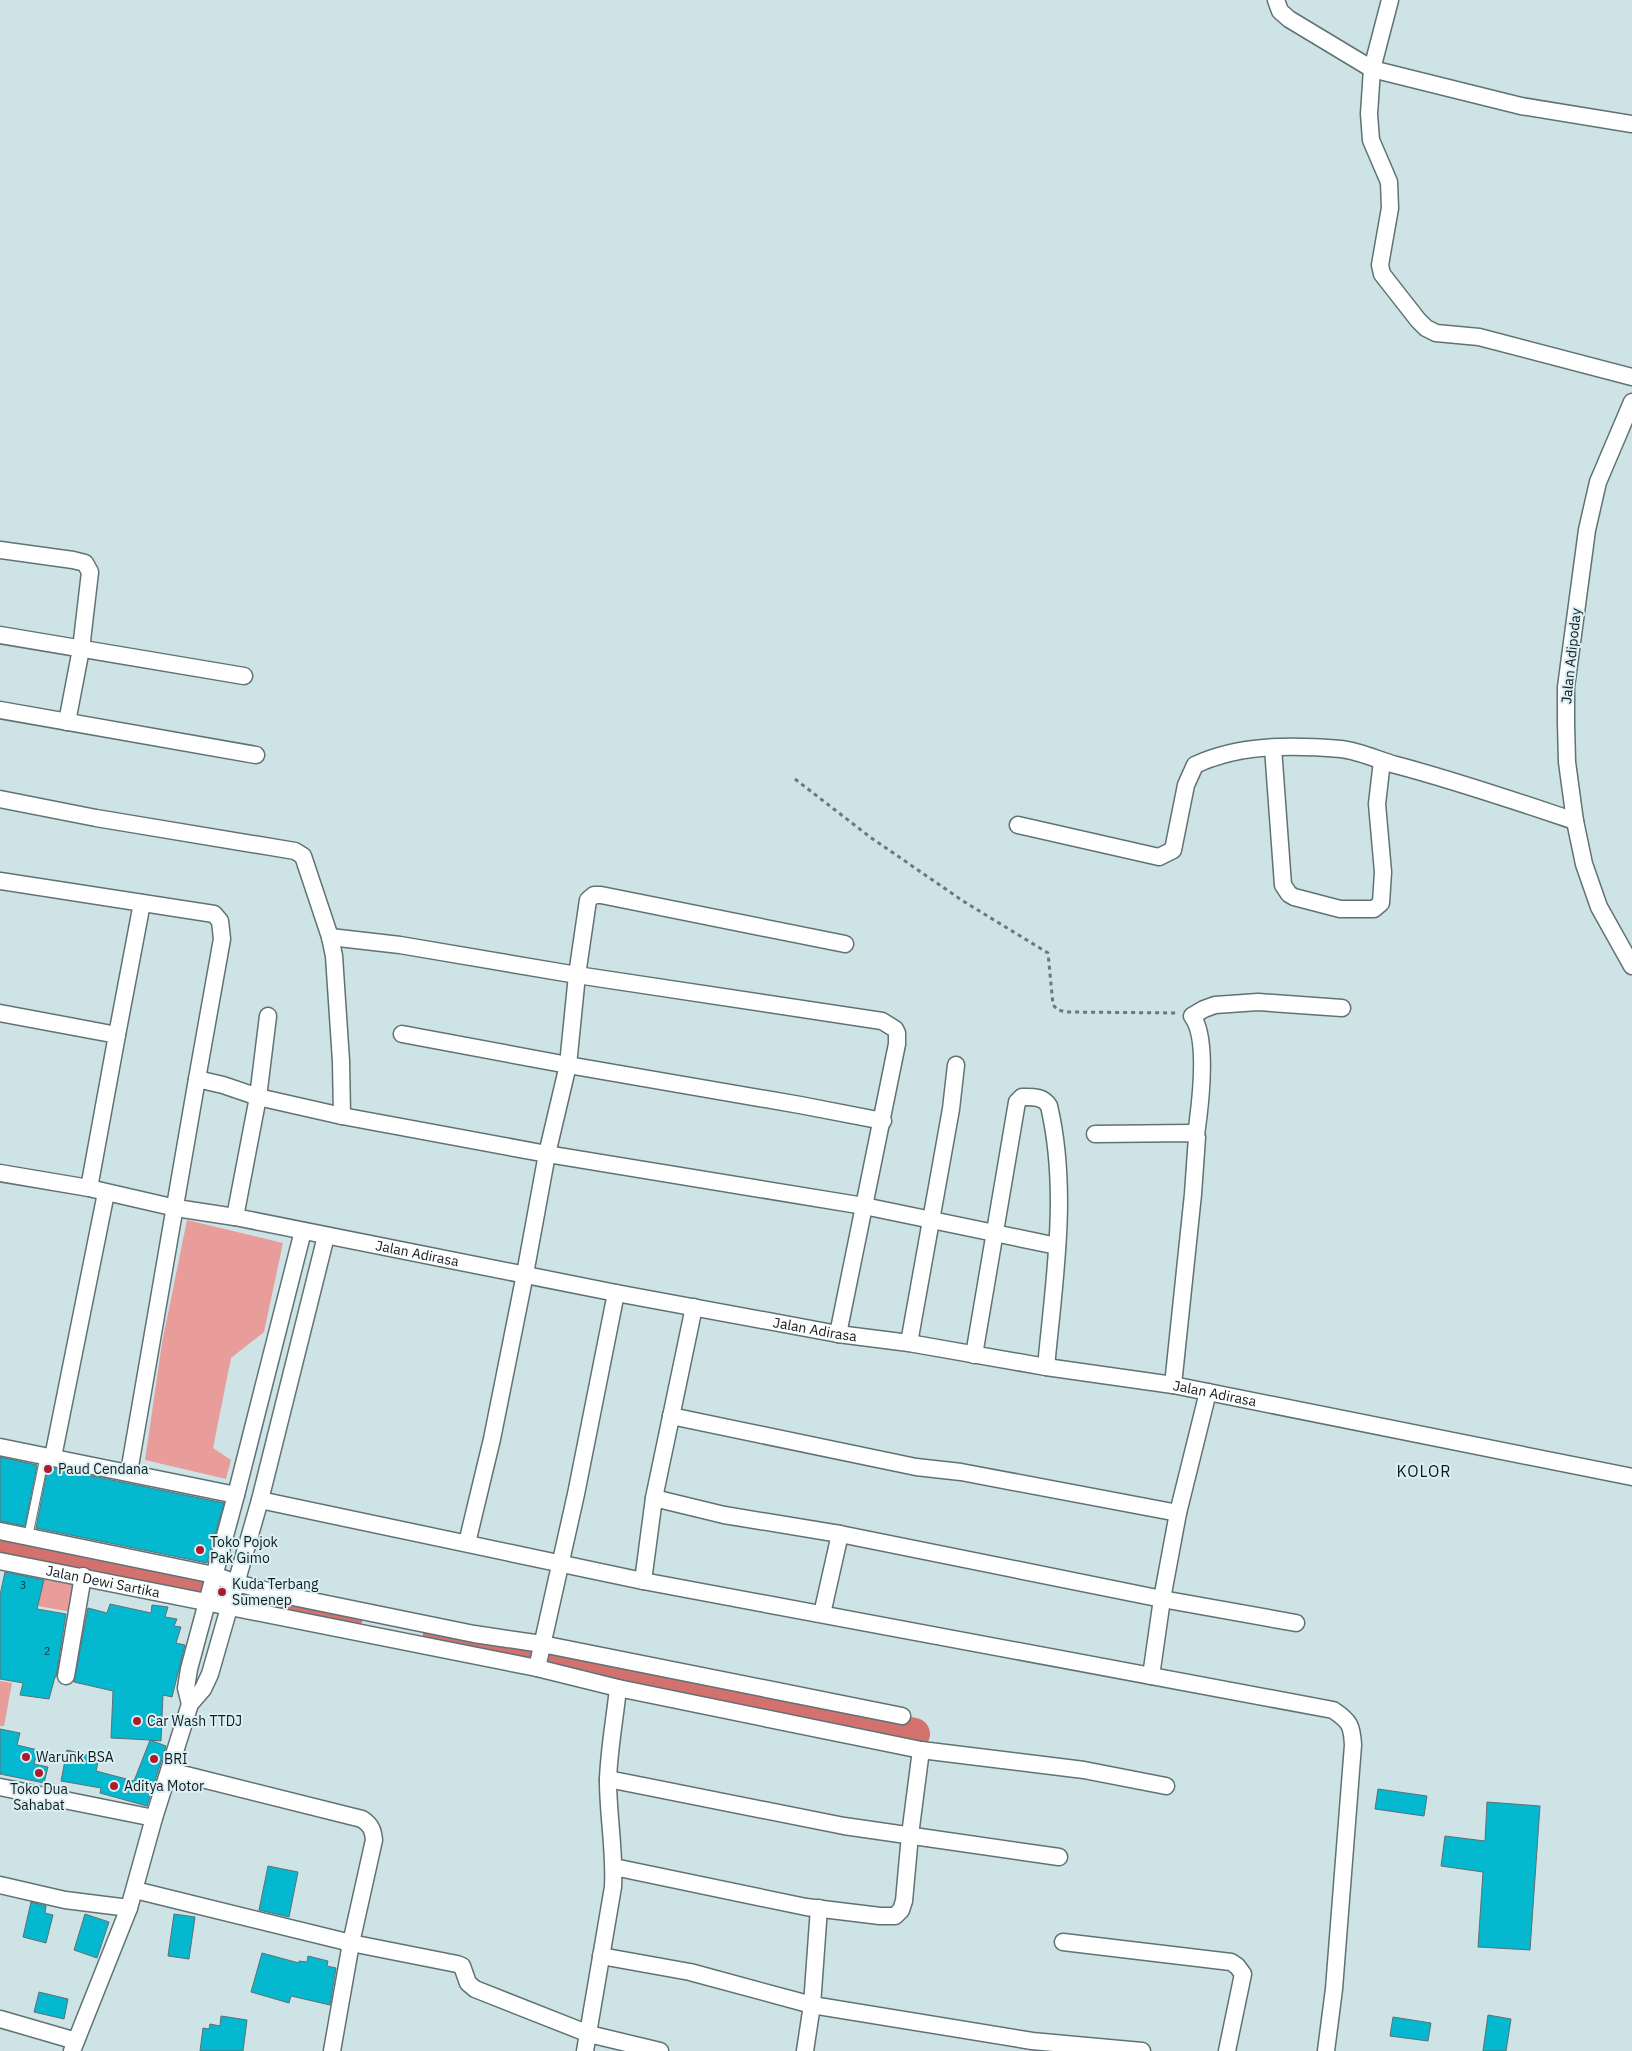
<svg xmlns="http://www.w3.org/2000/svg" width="1632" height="2051" font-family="'IBM Plex Sans',sans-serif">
	<rect width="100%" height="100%" fill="#cee3e6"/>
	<path fill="#e89d9a" d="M187,1220L283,1243L264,1332L231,1358L213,1448L231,1460L226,1479L145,1460L162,1343Z
		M45,1575L77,1582L72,1612L38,1606Z
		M0,1681L12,1683L4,1726H0Z"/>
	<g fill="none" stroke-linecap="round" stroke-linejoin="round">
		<path stroke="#d3716f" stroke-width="32" d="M0,1548L201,1585
			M243,1595L347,1616
			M439,1635L554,1657L914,1734"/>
	</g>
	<path fill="#04b8cf" stroke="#5e7074" d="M0,1457L37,1465L25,1526L0,1521Z
		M48,1467L224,1503L207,1563L36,1528Z
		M5,1572L44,1580L37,1609L66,1614L56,1677H55L49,1699L20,1695L23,1683L0,1679V1595Z
		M110,1604L151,1613L152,1605L168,1607L165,1617L177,1619L174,1626L181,1627L176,1643L185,1645L172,1697L163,1695L161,1741L150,1740L166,1746L147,1806L100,1793L101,1788L61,1781L67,1750L99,1758L96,1771L134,1781L150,1740L111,1738L113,1691L74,1682L88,1608L107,1613Z
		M0,1729L20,1733L17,1745L38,1750L34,1764L48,1767L44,1783L0,1774Z
		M1378,1789L1427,1796L1424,1816L1375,1809Z
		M1487,1802L1540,1806L1530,1950L1478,1947L1483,1872L1441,1866L1445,1836L1485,1841Z
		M268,1866L298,1872L289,1917L259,1910Z
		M31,1902L46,1906L45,1913L53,1915L46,1943L23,1937Z
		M85,1914L109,1922L97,1958L74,1950Z
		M174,1914L195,1917L189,1959L168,1956Z
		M262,1953L299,1963V1961L307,1962L308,1956L328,1961L327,1966L336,1968L330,2005L291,1996L289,2003L251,1992Z
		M39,1992L68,1999L64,2019L34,2012Z
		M1488,2015L1511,2019L1506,2051H1483Z
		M221,2016L247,2020L243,2051H200L203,2028L209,2029L210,2024L220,2026Z
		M1393,2017L1431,2023L1428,2041L1390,2036Z"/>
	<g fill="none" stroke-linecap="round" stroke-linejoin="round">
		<g stroke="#5f7275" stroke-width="10">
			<path id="lane" d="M28,1537L45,1455"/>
		</g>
		<g stroke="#5f7275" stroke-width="19">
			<g id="street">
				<path d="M1276,0L1280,11L1289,19L1372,69L1521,106L1632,124"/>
				<path d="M1390,0L1372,69L1369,114L1371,140L1389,182L1390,208L1380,265L1382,274L1418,320L1426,328L1436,333L1479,337L1632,377"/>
				<path d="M1632,402L1598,482L1587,530L1566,687V723L1567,762L1575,821L1584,864L1599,907L1632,966"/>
				<path d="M0,550L73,560L85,563L90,572L81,649L67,722"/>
				<path d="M0,635L244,676"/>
				<path d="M0,710L256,755"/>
				<path d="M1273,748L1283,885L1289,894L1294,897L1340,909H1374L1381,903L1383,872L1377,804L1382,761"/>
				<path d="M0,799L96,818L295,851L303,856L330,937L334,956L341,1061L342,1116"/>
				<path d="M1018,825L1159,857L1173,850L1186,785L1195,765C1239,744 1293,745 1341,749C1359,751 1378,760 1396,765C1457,781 1515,801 1575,821"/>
				<path d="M0,881L214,914L220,921L222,939L197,1079"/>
				<path d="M330,937L400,945L577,975L882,1021L895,1029L897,1033V1044L838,1334"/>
				<path d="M0,1013L117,1035L89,1188"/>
				<path d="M402,1034L568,1065L800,1105L883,1121"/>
				<path d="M117,1035L142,903"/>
				<path d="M1095,1134L1192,1133L1197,1137L1193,1194L1173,1385"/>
				<path d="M1196,1135C1200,1107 1209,1038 1192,1016L1204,1009L1215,1005L1258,1002L1342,1008"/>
				<path id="s1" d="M0,1173L89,1188L176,1208L235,1217L616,1293L838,1334L909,1343L1046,1367L1173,1385L1632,1477"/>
				<path d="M235,1217L258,1097L268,1016"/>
				<path d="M909,1343L951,1109L956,1065"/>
				<path d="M974,1355L1017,1102L1022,1097C1032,1097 1043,1096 1049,1106C1069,1191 1054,1281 1046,1367"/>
				<path d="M671,1416L916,1467L961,1472L1178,1513"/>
				<path d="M0,1447L236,1495"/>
				<path d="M53,1457L106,1193"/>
				<path d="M129,1472L197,1079L223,1085L258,1097L342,1116L547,1154L864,1206L1057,1246"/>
				<path d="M654,1498L724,1515L840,1534L1162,1599L1296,1623"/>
				<path d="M260,1500L643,1581L1333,1710C1350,1721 1352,1726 1353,1745L1334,1989L1326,2051"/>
				<path d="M0,1531L214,1575L236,1583L293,1597L474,1634L542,1644L902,1716"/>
				<path d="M467,1543L492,1439L525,1274L547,1154L568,1065L577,975L588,900L594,895H601L845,944"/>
				<path id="s2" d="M0,1561L537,1668L618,1688L921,1750L1084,1770L1166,1786"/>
				<path d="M643,1581L654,1498L694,1307"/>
				<path d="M822,1614L840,1534"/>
				<path d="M537,1668L576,1494L616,1293"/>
				<path d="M66,1676L83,1576"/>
				<path d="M1151,1676L1162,1599L1178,1513L1208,1392"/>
				<path d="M190,1704L186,1688L189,1669L236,1495L303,1231"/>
				<path d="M170,1771L362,1819C371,1825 373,1830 374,1840L351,1943L332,2051"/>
				<path d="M608,1779L844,1826L1059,1857"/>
				<path d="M0,1787L154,1818"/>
				<path d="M614,1867L806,1907L880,1916H895L901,1910L904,1901L910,1835L921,1750"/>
				<path d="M0,1885L65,1900L129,1908"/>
				<path d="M135,1890L351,1943L457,1964L462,1966L468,1983L475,1989L589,2034L660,2051"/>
				<path d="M1063,1942L1231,1962L1237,1966L1243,1974L1227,2051"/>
				<path d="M601,1956L690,1972L812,2005L1032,2041L1142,2051"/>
				<path d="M0,2019L76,2041"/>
				<path d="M72,2051L129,1908L154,1818L190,1704L203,1689L210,1674L260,1500L326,1236"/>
				<path d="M585,2051L613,1887C615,1851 608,1816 608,1780C609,1749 615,1718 618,1688"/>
				<path d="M805,2051L812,2005L819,1908"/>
			</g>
		</g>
		<path stroke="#6b797b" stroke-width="3" stroke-dasharray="4 4" stroke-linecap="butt" d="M795,779L870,837L963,901L1048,953L1053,1005L1058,1010L1066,1012L1177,1013"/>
		<use href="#lane" stroke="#fff" stroke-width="8"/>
		<use href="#street" stroke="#fff" stroke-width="16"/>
	</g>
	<g fill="#ae1b2c" stroke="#dbf0f4" stroke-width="2">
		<circle cx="48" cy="1469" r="5"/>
		<circle cx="200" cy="1550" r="5"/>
		<circle cx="222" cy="1592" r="5"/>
		<circle cx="137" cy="1721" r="5"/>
		<circle cx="26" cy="1757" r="5"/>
		<circle cx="154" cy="1759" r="5"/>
		<circle cx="39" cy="1773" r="5"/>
		<circle cx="114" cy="1786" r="5"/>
	</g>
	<g text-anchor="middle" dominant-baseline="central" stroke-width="4" stroke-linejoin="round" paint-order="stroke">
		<g font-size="11" fill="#0e4147">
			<text x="23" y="1585">3</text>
			<text x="47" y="1651">2</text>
		</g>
		<g font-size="14" fill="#12191a" stroke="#dbf0f4">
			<text transform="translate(1571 656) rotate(-84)">Jalan Adipoday</text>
			<text stroke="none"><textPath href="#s1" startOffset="425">Jalan Adirasa</textPath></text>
			<text stroke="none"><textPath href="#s1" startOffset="830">Jalan Adirasa</textPath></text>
			<text stroke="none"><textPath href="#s1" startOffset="1235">Jalan Adirasa</textPath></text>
			<text stroke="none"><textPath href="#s2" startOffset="105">Jalan Dewi Sartika</textPath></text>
		</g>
		<g font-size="14" fill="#12191a" stroke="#dbf0f4" text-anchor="start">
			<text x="58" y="1469">Paud Cendana</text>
			<text x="210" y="1542">Toko Pojok<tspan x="210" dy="16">Pak Gimo</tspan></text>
			<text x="232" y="1584">Kuda Terbang<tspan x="232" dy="16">Sumenep</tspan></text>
			<text x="147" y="1721">Car Wash TTDJ</text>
			<text x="36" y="1757">Warunk BSA</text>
			<text x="164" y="1759">BRI</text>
			<text x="124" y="1786">Aditya Motor</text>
			<text x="39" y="1789" text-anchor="middle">Toko Dua<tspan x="39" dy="16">Sahabat</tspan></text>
		</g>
		<g font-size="16" letter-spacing="1" fill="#12191a" stroke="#dbf0f4">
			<text x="1424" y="1471">KOLOR</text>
		</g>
	</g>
</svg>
